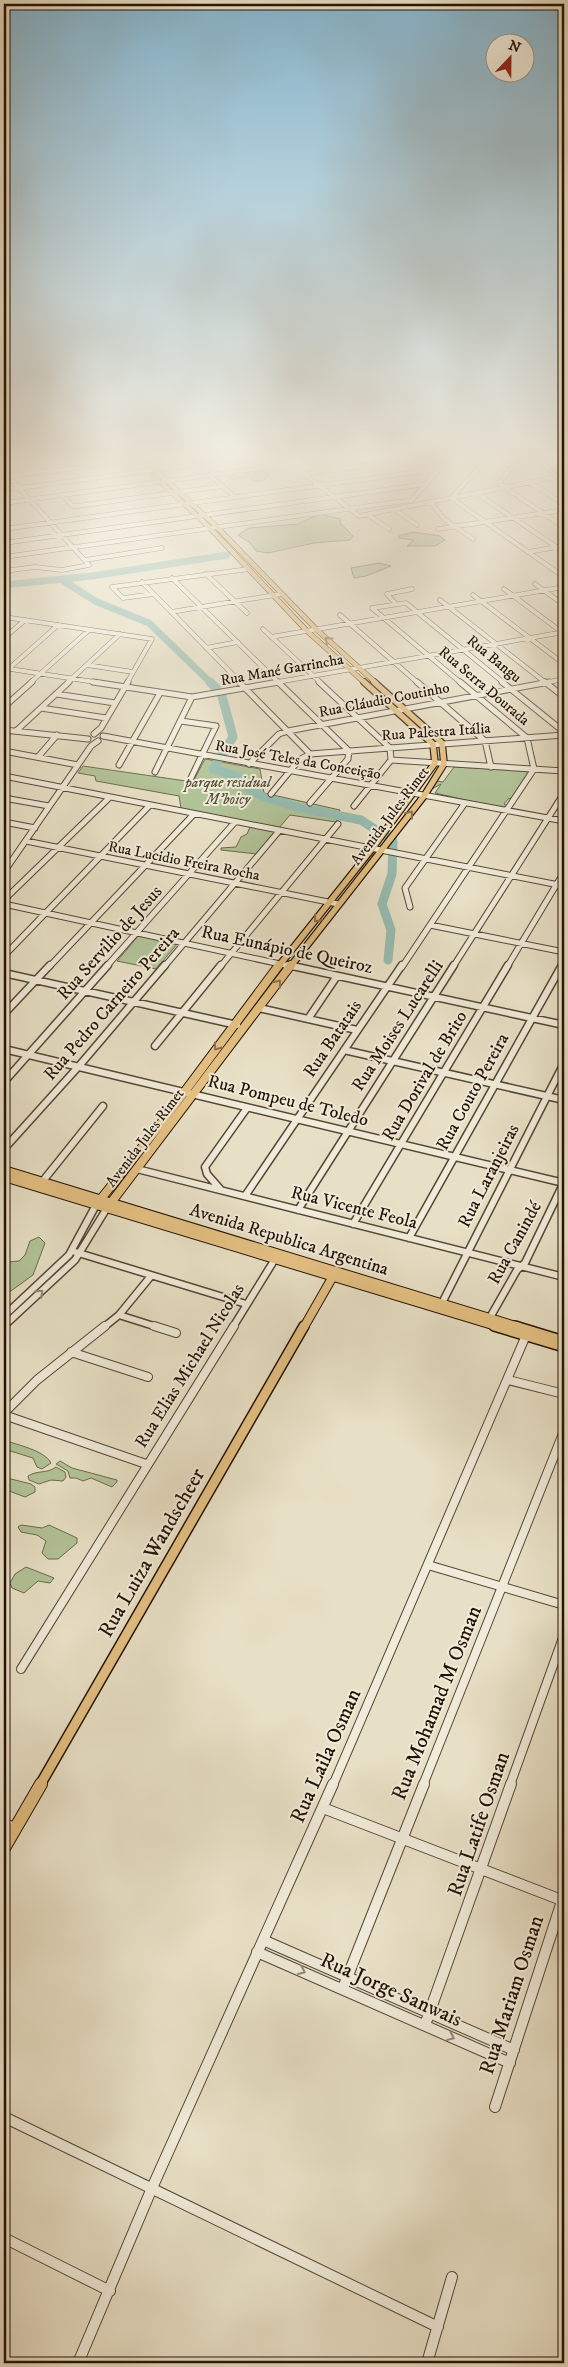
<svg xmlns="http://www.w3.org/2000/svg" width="568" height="2367" font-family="'IM FELL DW Pica',serif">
	<rect width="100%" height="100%" fill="#e8e0c6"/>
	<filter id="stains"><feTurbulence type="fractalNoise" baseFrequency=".004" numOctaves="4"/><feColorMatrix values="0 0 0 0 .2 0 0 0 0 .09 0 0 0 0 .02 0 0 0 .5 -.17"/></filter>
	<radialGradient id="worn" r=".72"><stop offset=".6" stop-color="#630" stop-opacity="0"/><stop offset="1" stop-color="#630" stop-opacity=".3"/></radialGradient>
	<path fill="#b2c398" stroke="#6b6a4e" d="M4,459H27L34,464L26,470L4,473Z
		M254,470L270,474C265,481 259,482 252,481L249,476L234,480L228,478L230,476L246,475L245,473Z
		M319,514L341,519L340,523L353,536L350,540L314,543L268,553L256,551L250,543L238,535L249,528L298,524Z
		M413,532L440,536L445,540L435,546H407L414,540L399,538V536Z
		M379,563L391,566L366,576L354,578L351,568Z
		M205,759L260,769L264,793L340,810L336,822L290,815L257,854L221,850V848L236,847L241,837L247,834L250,827L181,808L179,796L96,781L95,776L78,773L83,766L193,782Z
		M454,767L530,771L514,797L508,799L504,804L507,806L505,809L435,793L441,784L432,789L437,781L443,782Z
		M139,935L178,943L156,969L117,961Z
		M39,1237L45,1243L33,1275L4,1296V1253L8,1262L19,1261L25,1255L30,1241Z
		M4,1440C17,1445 44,1450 51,1463L42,1469L37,1467L33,1458L4,1449Z
		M60,1461L72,1468L117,1480V1482L112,1487L91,1478L83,1481L76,1478H70L68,1471L56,1464Z
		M56,1467L65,1472L66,1477L63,1481L51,1480L39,1484L29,1480L28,1476C37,1470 47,1474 56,1467Z
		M11,1479L31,1484L35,1487V1492L25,1497L4,1489V1481Z
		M21,1525L42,1528L49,1525L77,1538V1543L58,1559H48L42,1553L46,1541L37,1535L21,1532L18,1527Z
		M26,1567L54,1578L50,1583L38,1581L24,1593L12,1588L10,1583L15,1574Z"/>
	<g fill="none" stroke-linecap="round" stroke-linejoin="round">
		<path stroke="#97bdb2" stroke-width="7" d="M62,580L97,602L149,623L211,683
			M4,585L92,576L227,555"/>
		<path stroke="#97bdb2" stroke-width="9" d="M210,682L217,689
			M222,696L233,737L213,769L237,776L246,787L263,797L300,808L361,820L393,841L392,874L382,904L391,930L388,960"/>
		<g stroke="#554634" stroke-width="5">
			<path id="minor-far4" d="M42,459L54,472
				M285,459L359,516L562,476
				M487,459L451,498L564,577
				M44,461L59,459
				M515,463L500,482L501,485L564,527
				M482,464L544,463
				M304,474L418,459
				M209,475L235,497
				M4,477L147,459
				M9,477L89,565
				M529,482L564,504
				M4,490L238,459
				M476,493L564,552
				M62,495L73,506H77L223,486
				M411,501L448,459
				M431,502L444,519L473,539
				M4,503L327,459
				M395,510L417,525
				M368,515L389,529
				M4,516L7,515
				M4,529L440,469
				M438,529L564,510
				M4,543L427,484
				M528,552L564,546
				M4,557L412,500
				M85,560L162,548
				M4,571L35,567L62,570L89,565
				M206,574L247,613
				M172,578L279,683
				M142,582L241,683
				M535,584L564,605
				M112,587L249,569
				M112,587L123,598L154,594
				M504,589L563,633
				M473,595L564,664
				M440,600L546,683
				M395,603L387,594L412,589
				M171,612L281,594
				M340,615L418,683
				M4,617L152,639L127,683
				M263,629L321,683
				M271,637L564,587
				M4,638L25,620
				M206,648L238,642
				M87,665L133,672
				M4,668L101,683
				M4,673L58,625
				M30,683L89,630
				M67,683L120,634
				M272,683L564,632
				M461,683L372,608L406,603L504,683
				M543,683L564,679"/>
		</g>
		<g stroke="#554634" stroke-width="7">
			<path id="minor-far3" d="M93,682L192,697L279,682
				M239,682L310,754
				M278,682L349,751L348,759L310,803
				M319,682L390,748L391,760L354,806
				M417,682L485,741L491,767
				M502,682L564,732
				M545,682L564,697
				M56,694L115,703
				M4,707L32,682
				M41,708L106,718
				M181,721L216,726L190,780
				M4,730L88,739
				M16,731L69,682
				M94,734L101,728L128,682
				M103,736L564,821
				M4,751L78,765
				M38,757L57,735
				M391,760L564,771
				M249,764L279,734L288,731L549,682
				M119,765L160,693
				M155,772L192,697
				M4,776L564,886
				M271,794L299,760L310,754L564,735
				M4,798L49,806
				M4,822L35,828
				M26,841L338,904
				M4,872L91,746L98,741
				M4,900L109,798
				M4,904L294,967
				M410,907L405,888L465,803
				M430,925L564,952
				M4,956L150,805
				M49,967L194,814
				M106,967L235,822
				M164,967L279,831
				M220,967L338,824
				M402,967L534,769L527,738L460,682
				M453,967L564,793
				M507,967L564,872
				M561,967L564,961"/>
		</g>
		<g stroke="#554634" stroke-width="9">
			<path id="minor-far2" d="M288,965L564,1025
				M4,973L237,1025
				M259,1008L357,1030
				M4,1014L50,965
				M308,1019L337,976
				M155,1046L221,965
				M4,1049L564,1183
				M344,1050L564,1100
				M4,1082L108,965
				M4,1149L79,1066L165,965
				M137,1169L564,1277
				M42,1182L103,1106
				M221,1190L207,1174L205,1167L247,1108
				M245,1196L402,965
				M298,1210L454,965
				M353,1224L508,965
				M409,1238L562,965
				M72,1251L246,1304
				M440,1307L564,1063
				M119,1315L157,1327
				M4,1316L69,1255L96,1205
				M488,1321L517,1270L525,1263L564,1182
				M4,1326L75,1260L107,1208
				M104,1327L119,1315L151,1276
				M233,1327L275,1259"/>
		</g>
		<g stroke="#554634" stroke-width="10">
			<path id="minor-far1" d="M154,1326L176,1333
				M71,1352L148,1377
				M508,1380L564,1394
				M4,1413L37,1380L105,1326
				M4,1415L146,1464
				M428,1565L564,1605
				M21,1669L234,1326
				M333,1785L527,1333
				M423,1785L564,1431
				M510,1785L564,1635"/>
		</g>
		<g stroke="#554634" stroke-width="12">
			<path id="minor" d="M323,1808L564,1901
				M4,1824L15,1828
				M263,1940L514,2050
				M257,1952L510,2063
				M343,1988L424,1784
				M425,2025L511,1784
				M495,2107L564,1895
				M4,2117L438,2327
				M4,2238L110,2291
				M78,2363L152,2188L333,1784
				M427,2363L452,2277"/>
		</g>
		<g stroke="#241204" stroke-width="5.5">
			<path id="major-far4" d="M143,459L216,526L316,629L376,683
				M542,459L551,473L564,482
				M550,459L555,469L564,477
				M154,476L209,527L307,631L365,683"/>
		</g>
		<g stroke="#241204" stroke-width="8">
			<path id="major-far3" d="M278,967L371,850L435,763L433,744L364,682
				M290,967L424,796L444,764L442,743L374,682"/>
		</g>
		<g stroke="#241204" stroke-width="10">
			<path id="major-far2" d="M4,1170L519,1327
				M4,1177L499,1327
				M96,1205L159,1126L279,965
				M107,1208L291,965
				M304,1327L336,1271"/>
		</g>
		<g stroke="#241204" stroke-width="12">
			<path id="major-far1" d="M494,1326L564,1347
				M515,1326L564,1341
				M40,1785L304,1326"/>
		</g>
		<g stroke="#241204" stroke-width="14">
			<path id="major" d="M4,1848L41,1784"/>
		</g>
		<use href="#minor-far4" stroke="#f0ebda" stroke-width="4"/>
		<use href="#minor-far3" stroke="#f0ebda" stroke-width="5"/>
		<use href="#minor-far2" stroke="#f0ebda" stroke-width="6"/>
		<use href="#minor-far1" stroke="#f0ebda" stroke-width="8"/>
		<use href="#minor" stroke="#f0ebda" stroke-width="10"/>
		<use href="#major-far4" stroke="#e4c083" stroke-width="4.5"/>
		<use href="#major-far3" stroke="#e4c083" stroke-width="5.5"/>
		<use href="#major-far2" stroke="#e4c083" stroke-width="8"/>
		<use href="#major-far1" stroke="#e4c083" stroke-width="9"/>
		<use href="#major" stroke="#e4c083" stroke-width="12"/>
	</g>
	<defs><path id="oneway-chevron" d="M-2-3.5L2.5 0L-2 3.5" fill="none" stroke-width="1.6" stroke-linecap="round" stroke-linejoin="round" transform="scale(1.25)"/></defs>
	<g stroke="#8e724a">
		<use href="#oneway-chevron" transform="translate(328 640) rotate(-138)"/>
		<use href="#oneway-chevron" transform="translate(410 814) rotate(-52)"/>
		<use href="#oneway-chevron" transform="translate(317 919) rotate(129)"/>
		<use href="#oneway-chevron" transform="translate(278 983) rotate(-53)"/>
		<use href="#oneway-chevron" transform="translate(217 1047) rotate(126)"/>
	</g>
	<g stroke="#94897a">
		<use href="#oneway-chevron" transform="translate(40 1293) rotate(-43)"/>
		<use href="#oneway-chevron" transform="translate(302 1971) rotate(23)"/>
		<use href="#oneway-chevron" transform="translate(451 2037) rotate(24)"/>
	</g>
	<linearGradient id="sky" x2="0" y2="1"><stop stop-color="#87b8d2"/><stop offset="0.58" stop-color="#f5f1e5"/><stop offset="1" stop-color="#f5f1e5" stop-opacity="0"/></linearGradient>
	<rect width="568" height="791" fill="url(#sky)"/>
	<g text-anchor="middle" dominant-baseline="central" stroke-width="4" stroke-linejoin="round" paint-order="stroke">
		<g font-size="15" fill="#241204" stroke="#f0ebda">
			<text transform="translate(494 659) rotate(39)">Rua Bangu</text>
			<text transform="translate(282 670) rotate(-10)">Rua Mané Garrincha</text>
			<text transform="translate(484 686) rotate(40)">Rua Serra Dourada</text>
			<text transform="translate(384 700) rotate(-11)">Rua Cláudio Coutinho</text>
			<text transform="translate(436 732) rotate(-4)">Rua Palestra Itália</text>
			<text transform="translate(298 760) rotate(10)">Rua José Teles da Conceição</text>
			<text transform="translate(390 816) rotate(-53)">Avenida Jules Rimet</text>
			<text transform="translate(184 861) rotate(11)">Rua Lucidio Freira Rocha</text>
			<text transform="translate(145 1138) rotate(-53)">Avenida Jules Rimet</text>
		</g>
		<g font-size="15" font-style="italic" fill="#565038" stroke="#f0ebda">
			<text x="228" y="782">parque residual<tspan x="228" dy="17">M'boicy</tspan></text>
		</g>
		<g font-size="18" fill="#241204" stroke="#f0ebda">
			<text transform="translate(110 943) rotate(-48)">Rua Servilio de Jesus</text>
			<text transform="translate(287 950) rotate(12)">Rua Eunápio de Queiroz</text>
			<text transform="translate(112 1004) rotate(-49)">Rua Pedro Carneiro Pereira</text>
			<text transform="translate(398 1026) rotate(-57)">Rua Moises Lucarelli</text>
			<text transform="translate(333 1039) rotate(-56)">Rua Batatais</text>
			<text transform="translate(425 1076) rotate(-59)">Rua Dorival de Brito</text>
			<text transform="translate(473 1092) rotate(-61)">Rua Couto Pereira</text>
			<text transform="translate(288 1101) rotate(14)">Rua Pompeu de Toledo</text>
			<text transform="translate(489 1176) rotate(-63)">Rua Laranjeiras</text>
			<text transform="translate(354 1208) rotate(14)">Rua Vicente Feola</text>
			<text transform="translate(289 1240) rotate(17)">Avenida Republica Argentina</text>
			<text transform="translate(515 1243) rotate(-61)">Rua Canindé</text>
			<text transform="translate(190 1366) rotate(-58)">Rua Elias Michael Nicolas</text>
		</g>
		<g font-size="21" fill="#241204" stroke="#f0ebda">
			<text transform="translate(152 1553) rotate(-60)">Rua Luiza Wandscheer</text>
			<text transform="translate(437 1703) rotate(-68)">Rua Mohamad M Osman</text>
			<text transform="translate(326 1756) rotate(-66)">Rua Laila Osman</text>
			<text transform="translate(479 1824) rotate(-71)">Rua Latife Osman</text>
			<text transform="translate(391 1990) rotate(24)">Rua Jorge Sanwais</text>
			<text transform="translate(512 1995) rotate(-72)">Rua Mariam Osman</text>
		</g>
	</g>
	<rect width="568" height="2367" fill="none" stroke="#e8e0c6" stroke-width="20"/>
	<rect x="5" y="5" width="558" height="2357" fill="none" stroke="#241204" stroke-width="2.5"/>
	<rect x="10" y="10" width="548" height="2347" fill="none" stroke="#241204"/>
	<g transform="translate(510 58) rotate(22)"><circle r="24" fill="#f0ebda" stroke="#9e9484"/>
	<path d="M0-4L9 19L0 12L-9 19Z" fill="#8f2418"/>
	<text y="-8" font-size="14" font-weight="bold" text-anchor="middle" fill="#241204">N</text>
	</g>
	<rect width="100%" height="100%" filter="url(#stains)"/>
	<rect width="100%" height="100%" fill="url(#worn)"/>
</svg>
